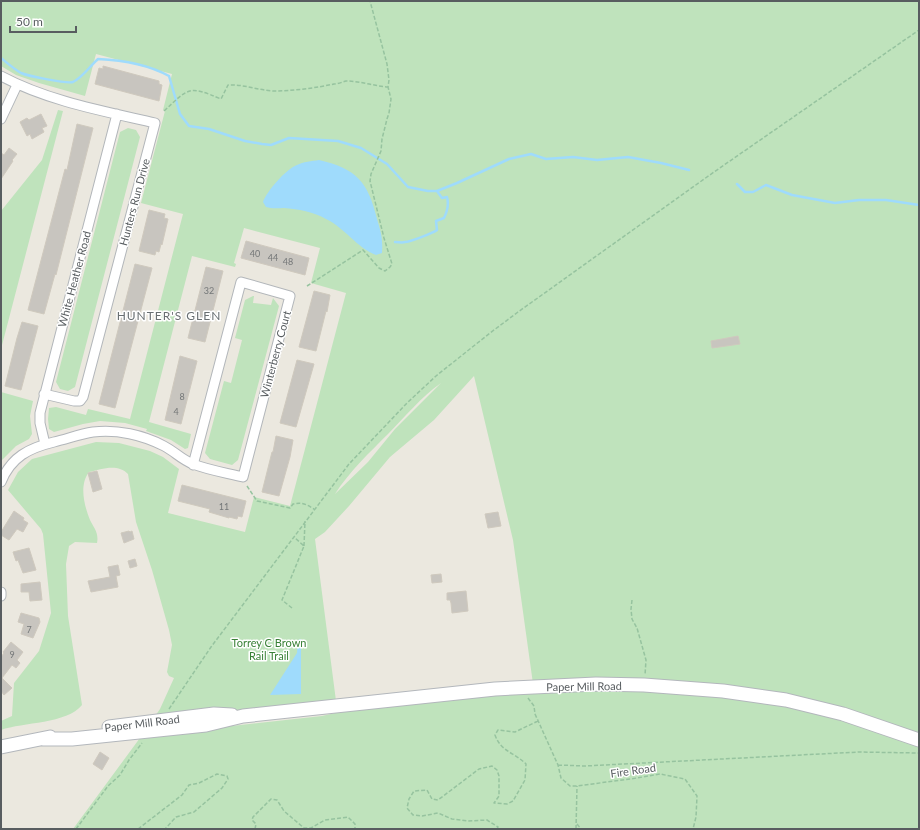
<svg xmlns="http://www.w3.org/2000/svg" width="920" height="830" font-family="Lato,sans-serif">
	<rect width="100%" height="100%" fill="#ebe8df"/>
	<path fill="#bfe3bc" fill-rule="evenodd" d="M1,1H919V829H73L137,742L160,709L174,678L169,676L167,672L172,645L169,630L152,570L136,522L128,474C118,463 101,469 89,472C79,485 84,505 90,520C94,528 99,533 97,543L75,542L69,546L66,564L68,616L82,705C67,724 23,722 1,730V721L12,716L14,683L39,651L51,613L43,534L41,529L8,490L18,472L32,459L96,442L119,443L150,451L163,457L179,469L168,513L245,532L254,497L290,506L346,293L311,283L320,248L244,228L234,263L236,264L235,267L192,256L149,422L191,434L188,448L185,449L171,440L146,431L147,429L125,423L100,421L83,424L54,432L49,429L48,419L49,408L56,407L86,415L88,409L130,419L183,214L141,203L165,111L163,110L172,74L96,54L85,96L39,83L16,75L1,66ZM474,376L513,540L534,691L357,708L322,716L214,728L336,701L315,539L325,532L349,506L390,457L434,420ZM441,383L395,429L368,462L335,494C349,472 370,452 388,434C405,417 421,397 441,383Z
		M58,110L63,111L1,349V211L42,160Z
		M128,128L136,130L140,137L75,387L68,391L60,389L56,382L120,132Z
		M253,296H254L253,303L271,305L273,298L279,306L238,460L232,465L210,459L205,453L224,381L231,383L242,340L235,338L245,300Z
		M1,392L33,401L30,416L32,434L29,439L16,446L1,461Z"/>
	<path fill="#9fdbfc" d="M319,160C357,169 368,182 377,219C381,232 383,240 382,253L376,255C357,248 345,228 326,219C314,212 298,209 284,208C278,208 272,209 266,207L263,202C267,191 286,169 297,165C303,162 312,161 319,160Z
		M301,639V694L270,695L297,653L298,640Z"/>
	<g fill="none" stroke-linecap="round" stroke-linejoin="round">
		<path stroke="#9fdbfc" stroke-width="2.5" d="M1,58C7,63 14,69 21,73C28,76 67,84 73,82C83,77 90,66 98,59C121,60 149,65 169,76L180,114L189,126L209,129L245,141L262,144L271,145L289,138L338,141L361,148L387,164L408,187L428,191H437L457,183L509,159L531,154L546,159L573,157L597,160L628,157L661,163L689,170
			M737,184L745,192H753L766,185L792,195L835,203L859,200H886L919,205
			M395,242C399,242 402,243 405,242C410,242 433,233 437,230L436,221L444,218C447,212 449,204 447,197L442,198L437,191"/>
	</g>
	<path fill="#c8c5bf" stroke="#cfc9be" d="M103,66L159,81V84L162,85L159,101L95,84L99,68L103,69Z
		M41,114L47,126L42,128L44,132L32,139L30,134L27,136L20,122L27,118L29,120Z
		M77,124L93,128L56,275L55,274L44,314L28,310L65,169L67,170Z
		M9,148L17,154L12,160L13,161L1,179V153L4,155Z
		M149,210L165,214L164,218L168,219L162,245L161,244L159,252L156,251L155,255L139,251Z
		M246,241L309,258L305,275L241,258Z
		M135,264L152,268L115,408L99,404Z
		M206,267L223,271L205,342L188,338Z
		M314,291L330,295L327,312L326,311L316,351L299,347Z
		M22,322L38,326L21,390L5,386L17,338Z
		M738,336L740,344L712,348L711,341Z
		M180,356L197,361L181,424L165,420Z
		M297,360L314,364L296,427L280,423Z
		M276,436L293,440L290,457L279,496L262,492L272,452H273Z
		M97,471L102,489L93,492L88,473Z
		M182,485L246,501L242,517L238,516L237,519L229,517V518L209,512L210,509L178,501Z
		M14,511L24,518L23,520L28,523L23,532L17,529L9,540L1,535V532Z
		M498,512L501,526L488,528L485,514Z
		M129,531L130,532L132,531L134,539L124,543L121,533Z
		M29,548L36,570L23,573L18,560L16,561L13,552Z
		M135,559L137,566L130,568L128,561Z
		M118,565L120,575L116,576L118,587L91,592L88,581L110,577L108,567Z
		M441,574L442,582L432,583L431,575Z
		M40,582L42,600L30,601L29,592H21V584Z
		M466,591L468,611L452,613L451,603L450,600H447V593Z
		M21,613L39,618L40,622L33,638L21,634L24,624L18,622Z
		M11,642L23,652L17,660L20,663L16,668L12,665L2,678L12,688L4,695L1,691V657L4,653L3,652Z
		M100,752L109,758L102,770L93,764Z"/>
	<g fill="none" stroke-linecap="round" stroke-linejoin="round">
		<g stroke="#b2b6ba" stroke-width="11">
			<path id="minor" d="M1,76C48,101 103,111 155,123L83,397L80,401H74L44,394
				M1,119L17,85
				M45,444L40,423V413L117,114
				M1,482C11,457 29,448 54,442C67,439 80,434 93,432C117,429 143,435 164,446C174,451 182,460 193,464C208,470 227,473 243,477L290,296L241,282L193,465
				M1,592V596"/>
		</g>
		<g stroke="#b3b7bc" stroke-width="15">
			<path id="secondary" d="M109,727L214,714L232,715
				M43,739H72L206,725L243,716L495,689L596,684L644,685L723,691L786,700L843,714L919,740
				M1,747L50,737"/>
		</g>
		<path stroke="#96c39f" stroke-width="1.5" stroke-dasharray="4 2" stroke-linecap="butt" d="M164,111C189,88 188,85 221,99L228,85C243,84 257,90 273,91C293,91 315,88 334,84C338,84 342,82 346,81C360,81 374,86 388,87
			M307,286L363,250L379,268L385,271L390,267L392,264L384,238L370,181L371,174L381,151L382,139L387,119L389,113L391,99L388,87L389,80L387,64L370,1
			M247,486L257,501L290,508L293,504C302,502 306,504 314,509
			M304,546L305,521
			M632,600L631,609L632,619L637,628L646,660L645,675
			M292,608L282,600L304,546L294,537
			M528,698L534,706L535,714L558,765L561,778L570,786H577L637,778L660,774L685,779L697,796L696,817L693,829
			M169,709L211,647L349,464L407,403L436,376L490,333L518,312L714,172L919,30
			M558,765L585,766L859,752L919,753
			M577,824L581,829
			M76,829L108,786L120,775L129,760L142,743
			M138,829L182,795L189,785L199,783L217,774L227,776L228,779L222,788L194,812L176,817L165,829
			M255,829L256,824L252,820L253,817L271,799L277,800L284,811L304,828H311L325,820L348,817L355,824V829
			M497,829L498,827L487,820L468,821L452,819L438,813L422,816L413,815L407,808L409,799L414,791L427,790L432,799L438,800L479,769L492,766L497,770L499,776V796L494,803L507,804L513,801L525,780L526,764C514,752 501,752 495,735L498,730L515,732L538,721
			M576,829L577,786"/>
		<use href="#minor" stroke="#fff" stroke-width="9"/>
		<use href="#secondary" stroke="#fff" stroke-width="13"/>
	</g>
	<g text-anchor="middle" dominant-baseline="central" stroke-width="3" stroke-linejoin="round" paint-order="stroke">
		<g font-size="9" fill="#747778">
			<text x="255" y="253">40</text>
			<text x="273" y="257">44</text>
			<text x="288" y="261">48</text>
			<text x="209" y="290">32</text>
			<text x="182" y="396">8</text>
			<text x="176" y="411">4</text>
			<text x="224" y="506">11</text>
			<text x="29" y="629">7</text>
			<text x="12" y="654">9</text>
		</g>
		<g font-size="11" fill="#585d60" stroke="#fff">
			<text transform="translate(134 202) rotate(-75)">Hunters Run Drive</text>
			<text transform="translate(74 279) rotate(-75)">White Heather Road</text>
			<text transform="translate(275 354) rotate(-75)">Winterberry Court</text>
			<text transform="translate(584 686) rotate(-1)">Paper Mill Road</text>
			<text transform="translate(142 723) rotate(-7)">Paper Mill Road</text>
			<text transform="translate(633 770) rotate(-8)">Fire Road</text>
		</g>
		<g font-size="11" fill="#398137" stroke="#fff">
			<text x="269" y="642">Torrey C Brown<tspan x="269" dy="13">Rail Trail</tspan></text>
		</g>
		<g font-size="12" letter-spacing="1" fill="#696f72" stroke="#fff">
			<text x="169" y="315">HUNTER'S GLEN</text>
		</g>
	</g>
	<rect width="920" height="830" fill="none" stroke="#585d60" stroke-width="4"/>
	<path d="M10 26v6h66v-6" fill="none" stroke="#585d60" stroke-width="2"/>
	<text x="16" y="26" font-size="12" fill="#585d60" stroke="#ffffff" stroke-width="3" paint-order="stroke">50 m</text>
</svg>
